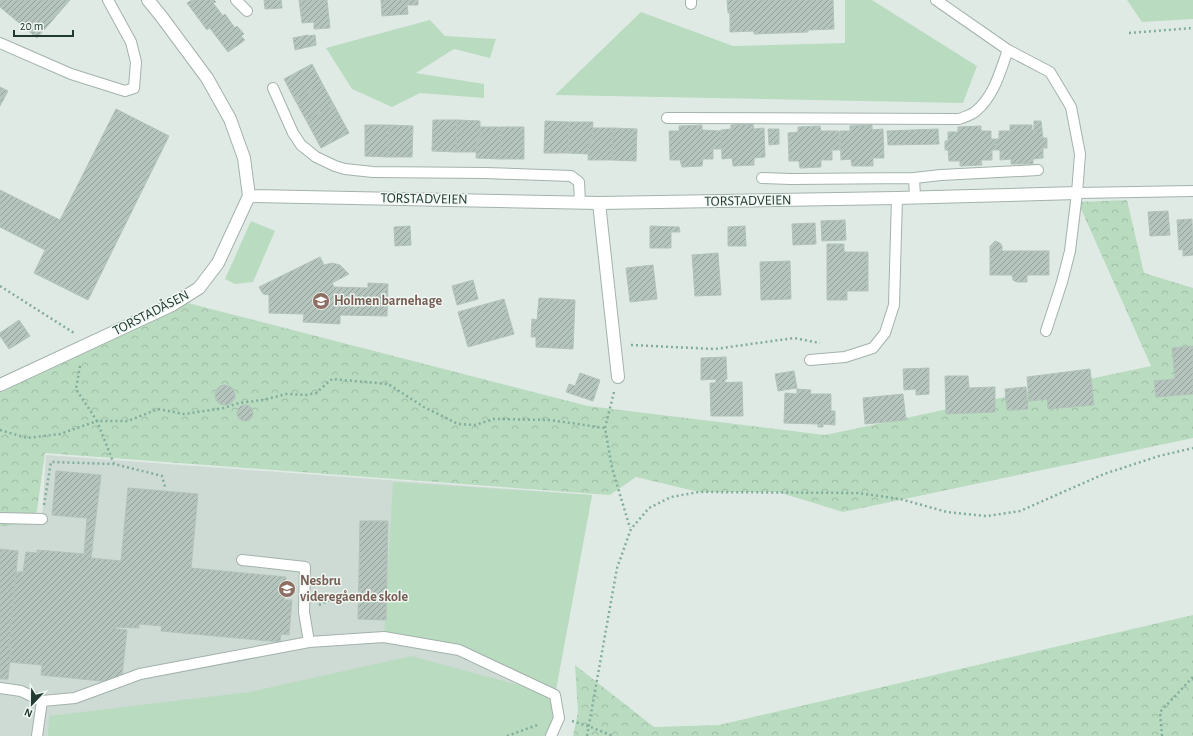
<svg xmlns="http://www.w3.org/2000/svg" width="1193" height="736" font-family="'Alegreya Sans',sans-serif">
	<defs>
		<pattern id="forest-crowns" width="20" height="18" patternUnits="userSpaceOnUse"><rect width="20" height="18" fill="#b9dbc0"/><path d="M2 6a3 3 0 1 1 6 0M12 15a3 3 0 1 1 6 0" fill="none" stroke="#9fbda5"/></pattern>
		<pattern id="building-hatch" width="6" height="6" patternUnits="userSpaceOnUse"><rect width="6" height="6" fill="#b5c5be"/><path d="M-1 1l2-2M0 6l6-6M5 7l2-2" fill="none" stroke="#93a19b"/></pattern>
	</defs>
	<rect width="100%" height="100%" fill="#e0eae5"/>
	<path fill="#cedad4" d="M46,455L592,495L555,695L168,736H0V523L42,519Z"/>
	<path fill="#b9dbc0" d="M845,0H872L977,66L963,103L555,95L641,12L733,46L845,43Z
		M1127,0H1193V19L1142,22Z
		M430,20L445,36L496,39L490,58L454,49L416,73L484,84V98L420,93L392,107L352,89L326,48Z
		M251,221L275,231L253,282L235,284L225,279Z
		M393,482L592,495L555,695L551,736H48L49,716L250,692L411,656L552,694L459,650L384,637Z"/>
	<path fill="url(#forest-crowns)" d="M1127,200L1144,273L1193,288V438L843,512L778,492H699L636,477L610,495L45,453L35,524L0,526V387L176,300L588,406L825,435L1151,366L1078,202Z
		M1193,615V736H573L578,712L575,665L654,727L719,725Z"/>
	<path fill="url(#building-hatch)" stroke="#b2c3bb" d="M0,0H70L37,38L0,7Z
		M192,0H214L216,2L213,3L223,16L207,30L187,3Z
		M264,0H281L282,8L265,9Z
		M299,0H327L330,28L314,29V22L302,23Z
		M381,0H418V5H407L408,14L382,16Z
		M727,0H833L834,29L808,30V32L754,34V31L730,32V13H728Z
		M225,14L235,28L237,26L244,34L241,36L245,40L228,52L209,27Z
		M308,35V36L315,35L316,45L295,50L293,38Z
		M312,64L323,85L295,100L284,79Z
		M323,85L334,105L306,120L295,100Z
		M0,87L8,91L0,106Z
		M334,105L349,133L321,148L306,120Z
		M116,109L169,136L88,300L34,273L45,250L0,227V190L60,220Z
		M433,120H457L456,152L432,151Z
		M457,120L480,121V140L477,139V152H456Z
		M545,121L569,122L568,153H544Z
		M1034,121H1041L1043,138H1047V148H1043V158L1033,159V164H1011V159L1000,160V150H996L995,139H999V131H1010V125H1032V130H1034Z
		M569,122H593L592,141H589L588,154L568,153Z
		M753,124L754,129L764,128L765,157L754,158V165L733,166L732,158L722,159L721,130L731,129V125Z
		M365,125H389L388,157L365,156Z
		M389,125L413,126L412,157H388Z
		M702,125V130L721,131L722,149H713V159H703L702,166L682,167L680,160H670L669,131H679V126Z
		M872,125V130L883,129L884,158H873V166H852L851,159L841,160L840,131H850V126Z
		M820,126L821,131H839L840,150H832V160H821V167L800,168L799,161H789L788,133L798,132V127Z
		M981,126V131H991V139H995L996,150H992V160H981L982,165L960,166V161H949L948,150H945V141H948V132H958V127Z
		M480,127H501L500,159L476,158L477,139L480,140Z
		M501,127H524V159H500Z
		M593,128H613L612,160H588L589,141H592Z
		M613,128L637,129L636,161L612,160Z
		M768,129H779V144L769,145Z
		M938,129L939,144L888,145L887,131Z
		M1168,211L1170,235L1150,236L1148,212Z
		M1192,219L1193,255L1183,256V249L1179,250L1177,220Z
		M845,220L846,240L822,241L821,221Z
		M815,223L816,244L793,245L792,224Z
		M410,226L411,245L395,246L394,227Z
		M650,226L679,227L680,232H671V248H650Z
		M745,226L746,246H728V227Z
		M995,241L1000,243L1002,246V251H1049V275H1027V282H1017L1013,280L1012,275H990V246Z
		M827,244H844V252H868V291H847V300H827Z
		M718,253L721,295L695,296L692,255Z
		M320,257L324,265L332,263L340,265L349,274L332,283L334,287L368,288V283L388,284L387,316L340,315V324L303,322L304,314L269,313V295L263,294L259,287Z
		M790,261L791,299L761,300L760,262Z
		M653,265L657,299L630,302L626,268Z
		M473,280L478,299L457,305L452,286Z
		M539,298L575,300L573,349L536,347V337H531L532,319L537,320Z
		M504,299L514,334L468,347L458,312Z
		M19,320L30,336L9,349L0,336V333Z
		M1193,346V394L1156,397L1154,381L1175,379L1172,348Z
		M726,357L727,379H725V383H716V379L701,380V358Z
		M929,368V394L916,395V389L904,390L903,369Z
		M1090,369L1094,405L1048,409L1047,399L1029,401L1027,377Z
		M794,371L797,388L778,391L775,374Z
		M580,373L600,380L593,401L566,392L569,384L575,386Z
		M945,376H968L969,388L995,387V412L946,414Z
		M742,382L743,416H711L710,383Z
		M215 395a10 10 0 1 1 20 0a10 10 0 1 1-20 0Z
		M1026,387L1028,409L1007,410L1005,389Z
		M797,389L811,390L810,394H831V411H835V425L823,424V427H818V424L784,423L785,393L797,394Z
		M903,394L906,420L865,424L863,398Z
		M237 413a8 8 0 1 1 16 0a8 8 0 1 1-16 0Z
		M56,471L101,475L91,558L121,561L128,488L198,494L191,568L286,577L284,600H292L289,635L281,634L280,642L161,631L162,626L139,624V628L116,627V629L127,630L122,676L111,682L41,675L42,665L9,662L11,648H9L16,572H23L26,552L37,553V550L84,554L87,518L52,515Z
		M360,521H388L386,620L358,619Z
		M0,549L18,551L9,648H11L8,679H0Z"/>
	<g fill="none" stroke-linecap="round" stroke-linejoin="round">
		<g stroke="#a3b2ac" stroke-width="12">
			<path id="lane" d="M236,0L247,11
				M936,0L1008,50L1050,72L1071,107L1080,154L1077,193L1070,251L1062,282L1046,331
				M691,4V0
				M0,43L71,74L125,91L134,88L136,62L131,42L108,0
				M273,88L293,133L301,145L316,157L335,166L345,169L373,172L485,173L571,176L579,182L580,203
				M667,118L959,119C964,117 972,115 976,111C994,96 1000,72 1008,50
				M762,178L791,179L914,178L941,175L1038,170
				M914,178L915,197
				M1077,193L1193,191
				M810,360L845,357L873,348L885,333L894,305L897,198
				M0,518L42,519
				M242,560L305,567L304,612L309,642
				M0,688L21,691L42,701
				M37,736L42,701L75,698L140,674L309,642L384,637L459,650L555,695L559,718L551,736"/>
		</g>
		<g stroke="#a3b2ac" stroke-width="14">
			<path id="street" d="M249,196L599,203L897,198L1077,193
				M599,203L618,377
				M0,385L172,305L199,288L218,263L249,196L244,158L230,119L207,78L161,16L148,0"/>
		</g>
		<path stroke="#81ad9d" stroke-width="2.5" stroke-dasharray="2 3" stroke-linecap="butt" d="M1129,33L1193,28
			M0,286L74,333
			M631,345L715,349L794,338L820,343
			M80,366L76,389L97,421H128L158,409L184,414L224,408L239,403L263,400L286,394L306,395L316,393L332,379L388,384L424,407L458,424L475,425L494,419L550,420L605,428
			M614,392L605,428L612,468L630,528
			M0,430L27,438L60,434L97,421L114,464
			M44,505L51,462L114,464L162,476L165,487
			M319,605L330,600
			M572,721L588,726L613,736
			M507,736L540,724
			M587,736L617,568L631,529L649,508L671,497L699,492L858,493L900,499L947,512L987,516L1020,511L1104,474L1159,456L1193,448
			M1162,736L1160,712L1193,677"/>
		<use href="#lane" stroke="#fff" stroke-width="10"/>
		<use href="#street" stroke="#fff" stroke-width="12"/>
	</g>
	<defs>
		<g id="school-disc" transform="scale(0.9)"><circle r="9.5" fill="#8d6e63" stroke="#f0f7f3"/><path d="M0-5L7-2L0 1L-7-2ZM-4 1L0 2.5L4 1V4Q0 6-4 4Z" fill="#fff"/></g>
	</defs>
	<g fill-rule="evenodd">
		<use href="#school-disc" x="321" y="301"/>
		<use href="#school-disc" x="287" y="589"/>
	</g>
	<g text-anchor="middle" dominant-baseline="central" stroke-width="3" stroke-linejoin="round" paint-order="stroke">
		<g font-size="14" fill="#213a32" stroke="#f0f7f3">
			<text transform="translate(424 199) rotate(1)">TORSTADVEIEN</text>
			<text transform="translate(748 201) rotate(-1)">TORSTADVEIEN</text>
			<text transform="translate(151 313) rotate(-27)">TORSTADÅSEN</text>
		</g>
		<g font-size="14" font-weight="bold" fill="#785e54" stroke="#f0f7f3" text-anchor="start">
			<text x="334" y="301">Holmen barnehage</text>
			<text x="300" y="581">Nesbru<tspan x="300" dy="16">videregående skole</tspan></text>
		</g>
	</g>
	<g transform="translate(32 704) rotate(202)" stroke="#f0f7f3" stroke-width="3" paint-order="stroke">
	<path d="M0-3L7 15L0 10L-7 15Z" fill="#213a32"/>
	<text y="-6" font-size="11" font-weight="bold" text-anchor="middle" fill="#213a32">N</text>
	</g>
	<path d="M14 30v6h59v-6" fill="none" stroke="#213a32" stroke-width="2"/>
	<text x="20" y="30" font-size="12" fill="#213a32" stroke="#f0f7f3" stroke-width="3" paint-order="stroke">20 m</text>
</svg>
